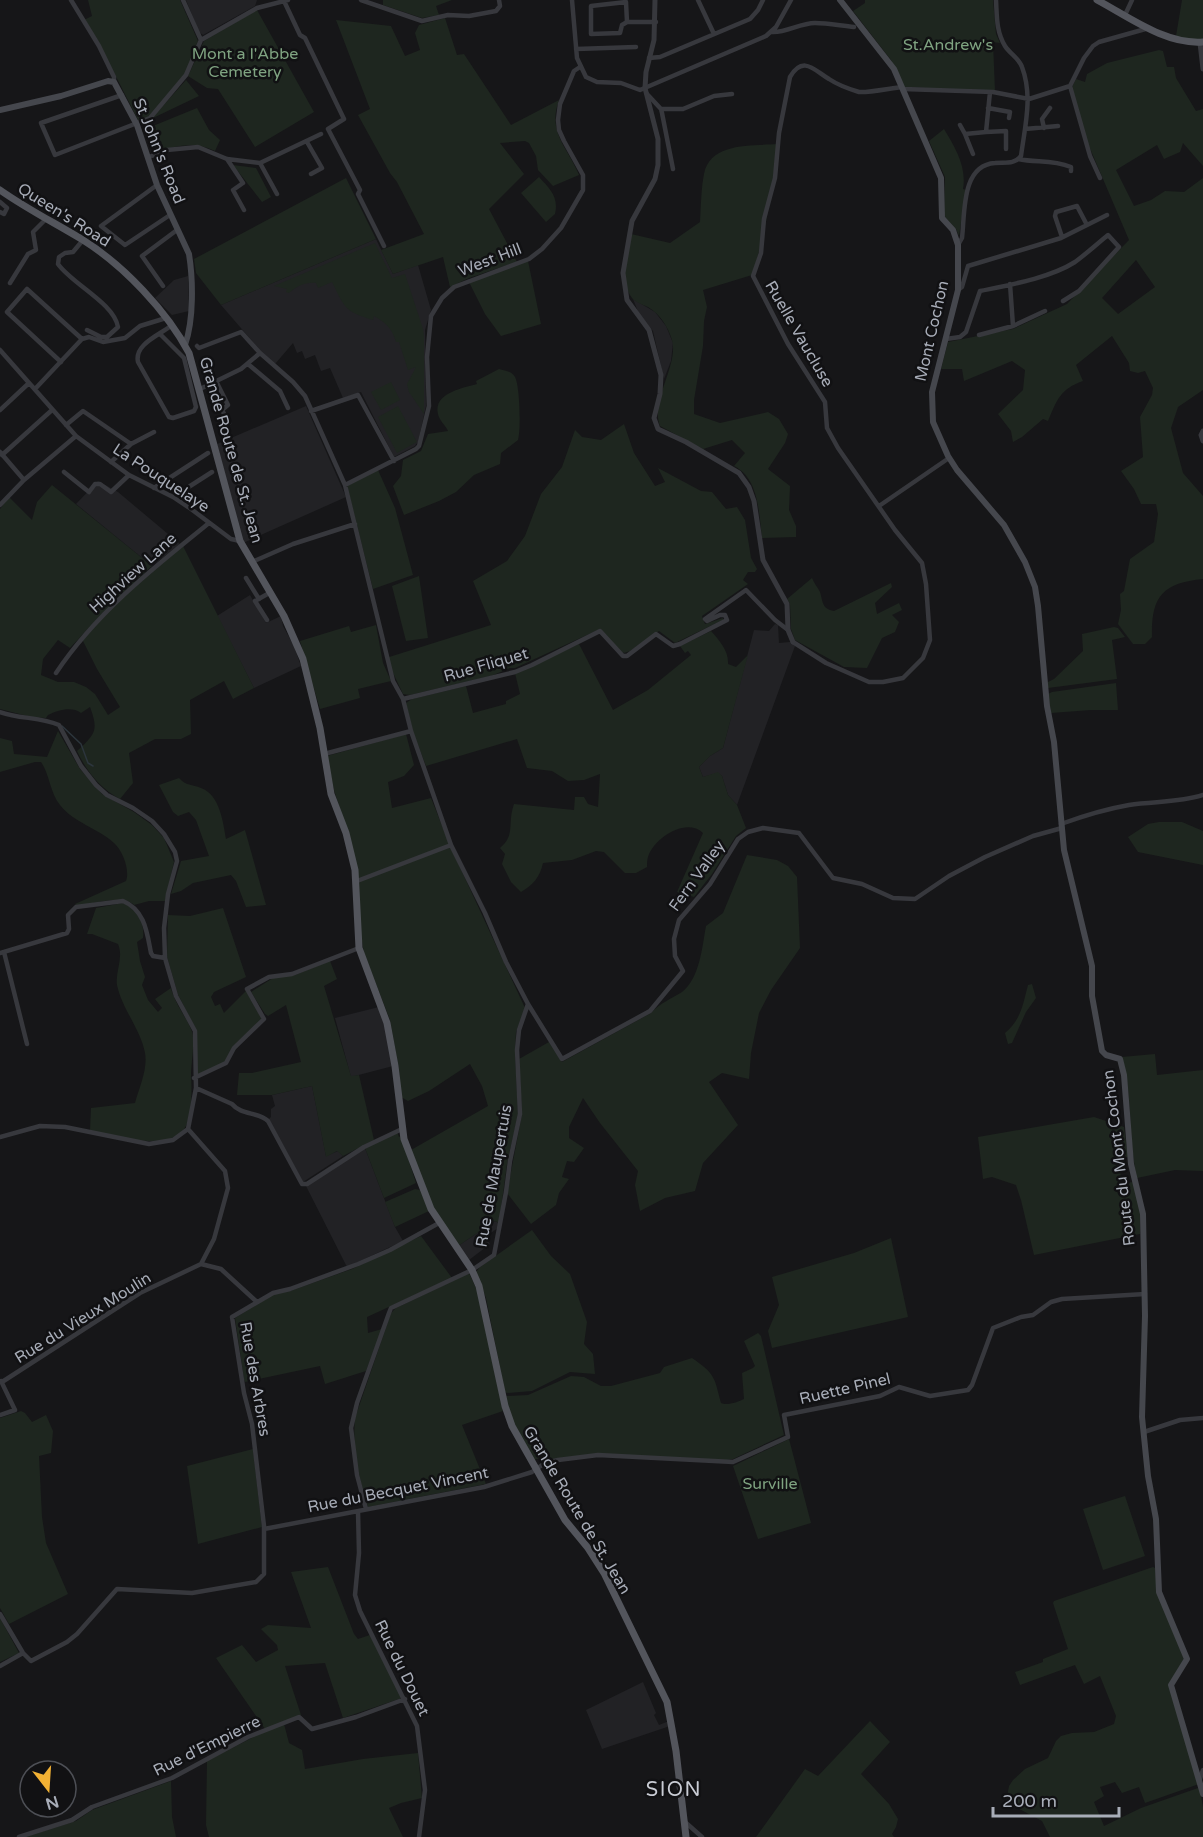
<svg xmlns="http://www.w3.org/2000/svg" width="1203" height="1837" font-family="'Varela Round',sans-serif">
	<rect width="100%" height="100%" fill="#161618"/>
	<path fill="#222225" d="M186,0H257L255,6L203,35L199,32Z
		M376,239L393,274L418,265L431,310L425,330L426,406L418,442L415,446L394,457L361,392L343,398L330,368L321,371L315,355L305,359L302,351L297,353L293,343L275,364L266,357L221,305Z
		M188,276L189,311L172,315L155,298L174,280Z
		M633,299L655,312L666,326L673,343L671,361L664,379L653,331L639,314Z
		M306,406L346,497L243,543L217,444Z
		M98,481L118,492L180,544L152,566L76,504Z
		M250,595L266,623L281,616L283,626L294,646L301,666L254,688L217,616Z
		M775,624L778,625L779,643L790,642L795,646L737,805L728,795L722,776L718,773L703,777L699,767L710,756L723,748L754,630L769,631Z
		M379,1007L388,1037L393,1066L351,1077L335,1018Z
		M312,1086L326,1156L338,1151L343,1156L303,1182L269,1119L271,1117V1109L275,1106L272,1095Z
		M365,1148L395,1227L403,1241L347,1267L306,1186Z
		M495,1221L499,1223L498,1228L485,1237L490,1244L469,1260L458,1246Z
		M643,1682L656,1713L654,1715L659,1725L669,1721L670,1726L602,1749L586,1710Z"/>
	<path fill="#1e261f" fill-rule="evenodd" d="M88,0H180L198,41L186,72L150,116L139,122L97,39L84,20L92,16Z
		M383,0H452L436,6L439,15L422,18L383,5Z
		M865,0H993L996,34L1000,43L993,42L995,91L904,87L891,60L853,11L865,3Z
		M1182,0H1203V40L1190,41L1176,36Z
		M257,10L314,112L255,147L218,89L207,88L188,76L204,41Z
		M445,18L457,55L464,54L511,125L559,100C547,133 568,147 579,175L553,186L538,170L536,156L529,143L525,141L500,143L524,174L489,209L517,262L469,278L450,287L443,257L393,274L381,250L424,234L397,182L390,173L358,115L370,109L336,20L391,26L405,56L420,50L415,33L419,25Z
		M1159,50L1163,51L1167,67H1174L1176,78L1196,111L1203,109V166L1183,143L1180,152L1164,159L1157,145L1116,170L1134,206L1151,200L1165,191L1184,192L1203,178V390L1178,407L1171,428L1183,473L1203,496V579C1162,583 1151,597 1152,637L1145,644H1133L1118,624L1121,610L1120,594L1124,591L1130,559L1154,542L1158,514L1156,504H1141L1134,489L1121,471L1143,457L1140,417L1152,395L1153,388L1145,371L1138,373L1130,371L1129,363L1112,336L1076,365L1083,381C1060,389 1057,400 1048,421L1043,419L1022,437L1013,442L1011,431L998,414L1023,390L1025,370L1012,361L964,381L962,369H941L948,342L1013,329L1067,304L1129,240L1086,139L1072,87L1076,79L1085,82L1087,74L1107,63ZM1136,260L1155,287L1118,314L1102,298Z
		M186,80L199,96L153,118V117Z
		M197,108L209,130L220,140L215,151C193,141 177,146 155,152L147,135L148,128Z
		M944,129C955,147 967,167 963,189L966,190L959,236L956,229L944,216L945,177L929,141Z
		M777,144C773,188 766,233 752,275L703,290L707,307L704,321L703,346L694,400V414L720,423L768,412L779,419L788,434L785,443L768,469L790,486L789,510L796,526V537L762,538C759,514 759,478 734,466L745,453L732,440L703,449L660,426C650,402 679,364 672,340C668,327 660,314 648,307C643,305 635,302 632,298C619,281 627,253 631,234L670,243L700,222C701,206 701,189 704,174C710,142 752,146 777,144Z
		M233,165L256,168L271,197L262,202Z
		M539,177C550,189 559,197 555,214L546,222L521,193Z
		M346,178L376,239L221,305L196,273L194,259Z
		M375,243L392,278L405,274L423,329L424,337V414L409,392L407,384L416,367L408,370L399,342H396C392,328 386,323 374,316L373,320C344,311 345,308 332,282L318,288L316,283C305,282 297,286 289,293L286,292L287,289L274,286Z
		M528,261L541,324L501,336L485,314L469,282Z
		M499,369C505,371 512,371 515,377C520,386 521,430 518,440L501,453L500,464L474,475L456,492L439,501L404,515L393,486L401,476L403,460L421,451L428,434L448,431C446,426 439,420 438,414C433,393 463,388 477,384L476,381Z
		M391,382L400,400L381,410L371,392Z
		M398,406L417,442L397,453L378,417Z
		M624,424L634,453L655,486L665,482L658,468L701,491L712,492L726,509L737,507L745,520L751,558L757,569L755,572H748L743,580L748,584L702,616L705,624L723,618V620L675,643L659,631L630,651L624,653L618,650L600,629L515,668H510L491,676L410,695L403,694L386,658L491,625L473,581L507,561L525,536L541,494L562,467L575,430L582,437L601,440Z
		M378,470L395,508L413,575L373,589L347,486Z
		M52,485L152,566L112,603L70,648L58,640L43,659L41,675L58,682H74L86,687L95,694L108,715L120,707L97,669L82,639L113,606L183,546L254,688L233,699L224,681L190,700L191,734L181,739H155L129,753L133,783L120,799C100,788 87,772 77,751C95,734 99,731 90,707L81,713C72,706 58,710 48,715L46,718L31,717L0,709V509L9,497L32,520L37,502Z
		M419,576L428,638L406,641L392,586Z
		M812,578C814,583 818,588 820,592C823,602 822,609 834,611L891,583L892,587L875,603L877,614L899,603L902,610L892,615L899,622L895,632L882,638L867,668L844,667L795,640L791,629L790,604L787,599Z
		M376,625L383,663L391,681L358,689L360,698L320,709L300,641L349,626L351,632Z
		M1114,627L1118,628L1125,637L1112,640L1117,679L1048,688V682L1054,679L1083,651L1082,634Z
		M711,631C719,640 729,651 728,664L736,667L748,655L723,748L710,756L699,767L703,777L718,772L722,776L728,795L737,805L746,828L736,836L712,874L694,897L677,892L703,833C686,817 654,838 648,857C647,860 647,864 647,867L636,873H625L604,852L596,851L572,860L543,863C540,877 533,885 521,892L511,882L502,864L505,854L500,848C516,835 507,823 514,804L574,810L575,797H584L588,804L598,807L600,774L584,780L568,781L552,771L527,768L517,739L426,766L413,732L406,703L412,699L466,686L473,713L506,704V701L520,694L515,673L579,644L613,710L648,690L691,655L688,651L685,653L680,646Z
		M1116,683L1118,710H1091L1051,713L1048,694L1052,692Z
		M58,731L80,769L102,794L134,812L152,825L164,838L174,862L165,901H149L134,905C124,894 91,904 77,906L75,904L126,881C130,870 123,851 114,843C98,828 74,823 60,805C50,793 50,775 41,762H35L0,772V738L12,741L14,754L47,757Z
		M406,734L414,765L404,776L388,782L392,808L431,798L451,848L525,1008L516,1032L515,1052L518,1115L507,1164L499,1223L495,1221L458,1246L436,1214L411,1150L488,1106L482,1086L470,1064L429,1091L408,1101L401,1097L399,1069L390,1020L364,953L360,930L354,854L334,790L327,756Z
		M179,778C186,786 192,784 201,788C220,795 223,822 226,839L245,830L266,905L246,907L236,881L231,875L193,883L181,891L171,894L181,861L209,856L196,820L189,812L178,816L173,812L159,785Z
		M1159,822H1182L1203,831V865L1138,852L1128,837L1148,824Z
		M747,855L777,860L788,866L797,877L800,948L771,990L759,1013L751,1053L749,1079L722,1073L709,1082L738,1125L703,1163L695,1191L665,1198L640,1211L635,1185L638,1171L600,1123L583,1098L569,1127V1138L584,1148L574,1162L567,1161L562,1177L569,1179L559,1193L556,1205L531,1224L507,1193L522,1114L519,1059L549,1042L562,1062L651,1013C660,1003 671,999 682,992C700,978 702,947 706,926L723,913Z
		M123,903C137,908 145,923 143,938L137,942L140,961L145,977L142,985L148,1000L158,1012L162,1008L155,999L171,988C175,1004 185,1015 191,1029C196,1039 191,1063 191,1075C192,1089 192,1113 186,1126C172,1154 114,1135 90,1131L91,1108L135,1103C139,1088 148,1069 145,1053C141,1030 122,1009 117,985C115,971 124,958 118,944L92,934H87L96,908Z
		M223,908L246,977L214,992L211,997L215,1006L220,1004L224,1013L246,991L262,1019L225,1062L196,1076L197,1031L178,995L167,957L168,915L190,916Z
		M330,961L337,979L324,986L351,1076L359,1075L374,1140L343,1156L337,1151L326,1157L312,1086L272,1095H237L239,1073H252L301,1062L286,1005L268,1016L265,1014L251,992L273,978L295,975Z
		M1032,984L1036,998L1026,1012L1012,1043L1008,1044L1005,1033C1021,1020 1023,1004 1028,985Z
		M1155,1054L1157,1075L1203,1070V1171L1175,1170L1137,1178C1128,1137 1133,1096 1122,1057Z
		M1094,1117L1124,1127L1128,1157L1118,1159L1122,1183L1134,1182L1140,1210V1234L1034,1255L1021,1200L1016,1185L992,1177L983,1179L978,1137Z
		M397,1132L399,1137L401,1136L416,1183L384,1198L365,1148Z
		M415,1189L420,1190L429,1211L395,1227L385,1202Z
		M532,1230L551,1256L570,1274L587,1322L584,1344L593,1354L595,1374L570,1372L532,1391L507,1393L505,1392L486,1298L476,1272L480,1267Z
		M421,1236L452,1278L367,1317L368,1333L382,1329L366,1371L325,1384L320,1366L245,1382L244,1380L235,1318L274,1294L290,1291L352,1269Z
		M891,1238L908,1317L772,1348L768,1331L779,1305L772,1277L854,1253Z
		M469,1273L477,1290L503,1411L462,1425L486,1484L368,1507C359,1479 352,1448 355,1418L391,1313L396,1308Z
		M758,1333L761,1336L784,1435L733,1459L727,1460L593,1454L546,1460L544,1457L533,1460L509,1413L506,1396L528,1395L571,1376L584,1377L601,1386H611L660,1373L664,1367L692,1358C715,1374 714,1376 721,1403C727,1406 738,1402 744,1399L742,1373L753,1368L755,1366L744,1341Z
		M21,1411L25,1413L32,1422L46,1415L53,1431L51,1453L39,1456L42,1517L46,1543L68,1594L9,1624L0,1608V1418Z
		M789,1439L811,1523L758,1539L733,1466Z
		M253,1449L262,1527L198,1544L187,1466Z
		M1125,1496L1145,1556L1103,1570L1083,1509Z
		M328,1567L354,1634L358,1639L370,1635L402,1698L343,1718L325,1663L285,1666L301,1715L265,1729L216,1658L242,1645L256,1662L278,1650L277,1645L261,1629L268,1625L311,1628L291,1572Z
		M1153,1567L1155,1568L1158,1593L1184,1659L1170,1682L1199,1784L1145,1803L1139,1787L1122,1793L1115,1782L1100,1787L1104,1796L1094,1802L1104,1826L1141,1808L1198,1788L1200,1789L1203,1807V1837H1050L1042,1821L1006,1802L1009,1786L1013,1780L1025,1769L1048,1758L1056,1741L1061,1736L1072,1733L1094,1732L1114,1724L1116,1716L1100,1676L1084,1684L1075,1665L1020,1685L1015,1672L1043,1662V1659L1068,1649L1053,1603L1054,1601Z
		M0,1618L19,1653L0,1662Z
		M870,1721L890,1742L861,1774L889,1804L898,1819L896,1827L892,1834L894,1837H756L805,1769L818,1776Z
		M284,1724L289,1743L302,1750L305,1769L363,1759L418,1753L422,1798L401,1803L389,1808L403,1837H209L206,1825L207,1761L263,1732Z
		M171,1781L172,1817L176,1837H25L76,1821L92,1810Z"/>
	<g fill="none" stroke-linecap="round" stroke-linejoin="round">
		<path stroke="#2c353c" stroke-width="1.5" d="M62,726L81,744L88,763L93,766"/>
		<path stroke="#37383d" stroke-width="4.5" d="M71,0L99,46L114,77V82
			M183,0L201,40
			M361,0L422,21L448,15L469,16L496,11L500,6L499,0
			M572,0L577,58L586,77L597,82L621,83L640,90L766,36L776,27L791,0
			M698,0L714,34
			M284,1L300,35L305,38L344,119L328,129L360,190L358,194L384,246
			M1125,15L1132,0
			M627,22L626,2L591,6V34L620,33L622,25L627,22H656
			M772,32C786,33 800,23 815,23C828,23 842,26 854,27
			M576,49L636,47
			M649,58L660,57L750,19L758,10L763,0
			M1070,86L1090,156L1100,178
			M903,89L993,92L1029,99L1070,86L1084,58L1093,46L1099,42L1149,28
			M647,94L661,109L662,113L673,169
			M122,95L41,123L55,155L150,118L186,75L201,40L257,8L288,0
			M988,108L1010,112L1009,118
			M661,109H683L714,96L732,94
			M960,125L965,134
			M1044,128L1042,119L1050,108
			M1025,129L1058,126
			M986,132L1006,131V149
			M307,142L322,168L311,174
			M973,154L965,134L986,132L990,92
			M149,157L167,150L198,147L227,159L260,163L321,134
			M227,159L243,183L233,190L244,210
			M1018,159C1037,163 1051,159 1071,167V171
			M260,163L277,194
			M157,185L101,226L125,245L170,215
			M0,202L7,208L4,214L0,212
			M1062,237L1055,216L1056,212L1077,206L1087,225
			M83,240L73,252L65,253L59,257L58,264C72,284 114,303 118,327L107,337H101L87,330
			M958,245L962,238C965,214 961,165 995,163C1005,162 1014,165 1021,156C1025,126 1033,96 1022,67C1019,58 1010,54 1005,46C996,31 997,16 996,0
			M10,283L28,254L36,250L33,232L46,219
			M1010,284L1013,326
			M163,286L142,256L177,230
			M958,290L962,287L968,266L1061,238L1107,215
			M160,334L184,358L196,407L194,411L173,418L169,417L138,362C134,344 160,335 172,325
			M979,335L1013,326L1045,311
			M946,339L960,337L966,332L980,291C1009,285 1050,278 1075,262C1086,254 1097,244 1108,235L1119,247L1079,291L1063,301
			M197,346L199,348L241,332L260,353L293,382L305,396L345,485L393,681L403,699L411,731L451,845L485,913L506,962L528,1004L562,1059L650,1011L683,971L675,956L674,939L679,920L710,884L738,839L748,832L763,828L799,833L833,878L862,884L893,898L915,899L949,876L985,857L1033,836L1062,828
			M0,350L76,436L129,475L173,497L191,509L231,539L240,541
			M61,362L7,312L27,289L82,339
			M248,364L280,391L288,408
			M216,381L228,405L222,410L229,423
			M35,389L82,339L89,337L103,342L125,338L140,326L166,318
			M200,389L241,369L260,353
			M0,410L29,383
			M311,411L358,395L394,461
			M66,425L83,411L131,444
			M0,452L24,480
			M2,455L52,410
			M111,462L131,444L154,432
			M64,472L89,492L95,484H100L111,492L129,475
			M345,485L416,449L419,446L429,406L427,357L431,316L442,298L454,287L529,259L542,249L561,228L583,190V175L564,141L559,130L558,120L560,104L574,71L580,67
			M154,488L208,453
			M173,497L212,472
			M0,505L24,480L76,436
			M879,506L949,458
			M252,562L293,544L355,524
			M246,578L259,599
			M267,620L255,601L271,592
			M793,642L826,663L869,682H883L903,678L923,658L930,640L926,584L922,563L895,530L838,448L827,428L825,402L788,344L753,276L761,253L764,219L775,178L779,133L790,77C803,55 814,70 829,79C838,85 849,89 859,92C867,93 892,88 902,87
			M56,673C96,613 153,568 209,523
			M403,699L515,672L532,665L600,631L623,656H627L656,634L673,646L680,644L727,620L725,615H720L707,621L705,619L746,590L775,620L788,630
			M0,712C19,719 41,717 59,725L81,766L96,785L107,795L133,808L152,821L164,834L175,852L177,861L168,894L164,928L165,958L176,996L195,1031L196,1088L188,1129
			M324,754L411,731
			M1061,824C1083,816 1106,809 1129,805C1154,801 1179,803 1203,795
			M357,881L451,845
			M4,952L27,1044
			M0,953L67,933L69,929L68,915L76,907L123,901C145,910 147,933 151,953L153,956L165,958
			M194,1078L226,1063L234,1048L264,1019L247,989L269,977L292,974L359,948
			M196,1088L232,1104C241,1115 258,1112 268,1121L302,1184H307L364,1147L402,1129
			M0,1137L40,1126L65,1127L149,1144L173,1140L188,1129
			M201,1264L221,1269L257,1302
			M2,1382L140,1293L201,1264L214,1239L228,1188L225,1171L188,1129
			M0,1415L15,1410L1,1381
			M1144,1432L1180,1420L1203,1418
			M366,1509L357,1475L351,1428L357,1403L389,1313L391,1308L472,1270L494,1255L506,1192L510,1161L520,1114L517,1050L519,1030L528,1004
			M358,1511L359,1553L355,1595L360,1611L417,1726L425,1790L419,1837
			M264,1529L484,1487L532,1472L545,1463L558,1460L598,1455L733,1462L788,1437L784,1415L880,1396L899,1387L930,1396L968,1390L972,1385L993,1328L1021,1317L1033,1315L1051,1302L1062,1299L1145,1294
			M0,1614L23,1653L31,1661L67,1642L77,1634L117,1589L192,1593L256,1582L264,1574V1526L252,1424L244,1393L232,1317L273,1293L290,1289L358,1264L390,1250L439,1223
			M0,1666L23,1653
			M1200,1779L1203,1770
			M685,1822L702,1837
			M19,1837L72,1820L92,1807L172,1778L248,1737L299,1717L312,1729L356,1717L405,1699"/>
		<path stroke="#37383d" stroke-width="5" d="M655,0L654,40L646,72L645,88L658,139V165L655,179L632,221L623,273L627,300L649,330L661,375L660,394L654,418L658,429L686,442L739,473L749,487L754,501L763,560L787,604L788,630L793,642
			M1200,43L1203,69
			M1203,431L1201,435L1203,441"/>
		<path stroke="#45474d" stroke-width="6" d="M840,0L894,69L941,178L942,218L953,230L958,245V290L932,392L933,422L948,456L957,470L1004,525L1025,562L1035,587L1038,606L1047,706L1054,742L1064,850L1092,966V996L1102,1051L1106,1055L1120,1059L1124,1075L1131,1164L1143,1214L1145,1316L1142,1417L1148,1476L1156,1519L1159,1592L1187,1659L1171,1685L1203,1794
			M0,110L61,96L108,81L114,82L137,125L157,185L189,254C193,279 194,320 185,345"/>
		<path stroke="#53555c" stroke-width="7" d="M1097,0C1129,17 1166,45 1203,42
			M0,190C27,209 55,223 83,240C123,265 167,311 189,353L240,541L284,616L303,659L320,728L331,794L346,833L355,870L359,948L387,1023L395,1066L404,1139L431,1209L472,1270L479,1286L505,1406L512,1426L565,1520L588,1548L604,1573L667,1702L676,1751L686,1837"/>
	</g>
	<g text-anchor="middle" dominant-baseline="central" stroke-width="5" stroke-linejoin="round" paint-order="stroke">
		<g font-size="16" fill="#7fa381" stroke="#111113">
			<text x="948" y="45">St.Andrew's</text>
			<text x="245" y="54">Mont a l'Abbe<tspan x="245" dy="18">Cemetery</tspan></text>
			<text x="770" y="1484">Surville</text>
		</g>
		<g font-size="16" fill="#a8adb8" stroke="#111113">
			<text transform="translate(159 151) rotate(68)">St John's Road</text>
			<text transform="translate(64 215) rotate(32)">Queen's Road</text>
			<text transform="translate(490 260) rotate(-21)">West Hill</text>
			<text transform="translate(932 331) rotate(-77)">Mont Cochon</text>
			<text transform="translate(799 334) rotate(60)">Ruelle Vaucluse</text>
			<text transform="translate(231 450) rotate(74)">Grande Route de St. Jean</text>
			<text transform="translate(161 478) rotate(33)">La Pouquelaye</text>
			<text transform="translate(133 573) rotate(-42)">Highview Lane</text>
			<text transform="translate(486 665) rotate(-16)">Rue Fliquet</text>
			<text transform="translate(697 876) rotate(-54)">Fern Valley</text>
			<text transform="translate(1119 1158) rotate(-97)">Route du Mont Cochon</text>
			<text transform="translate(494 1176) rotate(-80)">Rue de Maupertuis</text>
			<text transform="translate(83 1318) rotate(-32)">Rue du Vieux Moulin</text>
			<text transform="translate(255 1379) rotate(80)">Rue des Arbres</text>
			<text transform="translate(845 1389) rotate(-13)">Ruette Pinel</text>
			<text transform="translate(398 1490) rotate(-11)">Rue du Becquet Vincent</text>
			<text transform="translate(577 1510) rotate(59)">Grande Route de St. Jean</text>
			<text transform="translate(402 1668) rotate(64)">Rue du Douet</text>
			<text transform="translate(207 1746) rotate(-26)">Rue d'Empierre</text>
		</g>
		<g font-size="20" letter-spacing="1.5" fill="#c9ccd4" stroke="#111113">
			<text x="674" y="1790">SION</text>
		</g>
	</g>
	<g transform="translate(48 1789) rotate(163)"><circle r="28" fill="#111113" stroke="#4d4f55" stroke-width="1.5"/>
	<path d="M0-4.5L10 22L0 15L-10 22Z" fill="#f2b134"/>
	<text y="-9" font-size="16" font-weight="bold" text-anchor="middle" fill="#a8adb8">N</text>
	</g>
	<path d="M993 1807v9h126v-9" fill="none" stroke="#a8adb8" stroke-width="3"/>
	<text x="1002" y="1807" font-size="18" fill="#a8adb8" stroke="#111113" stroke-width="4.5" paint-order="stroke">200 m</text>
</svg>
